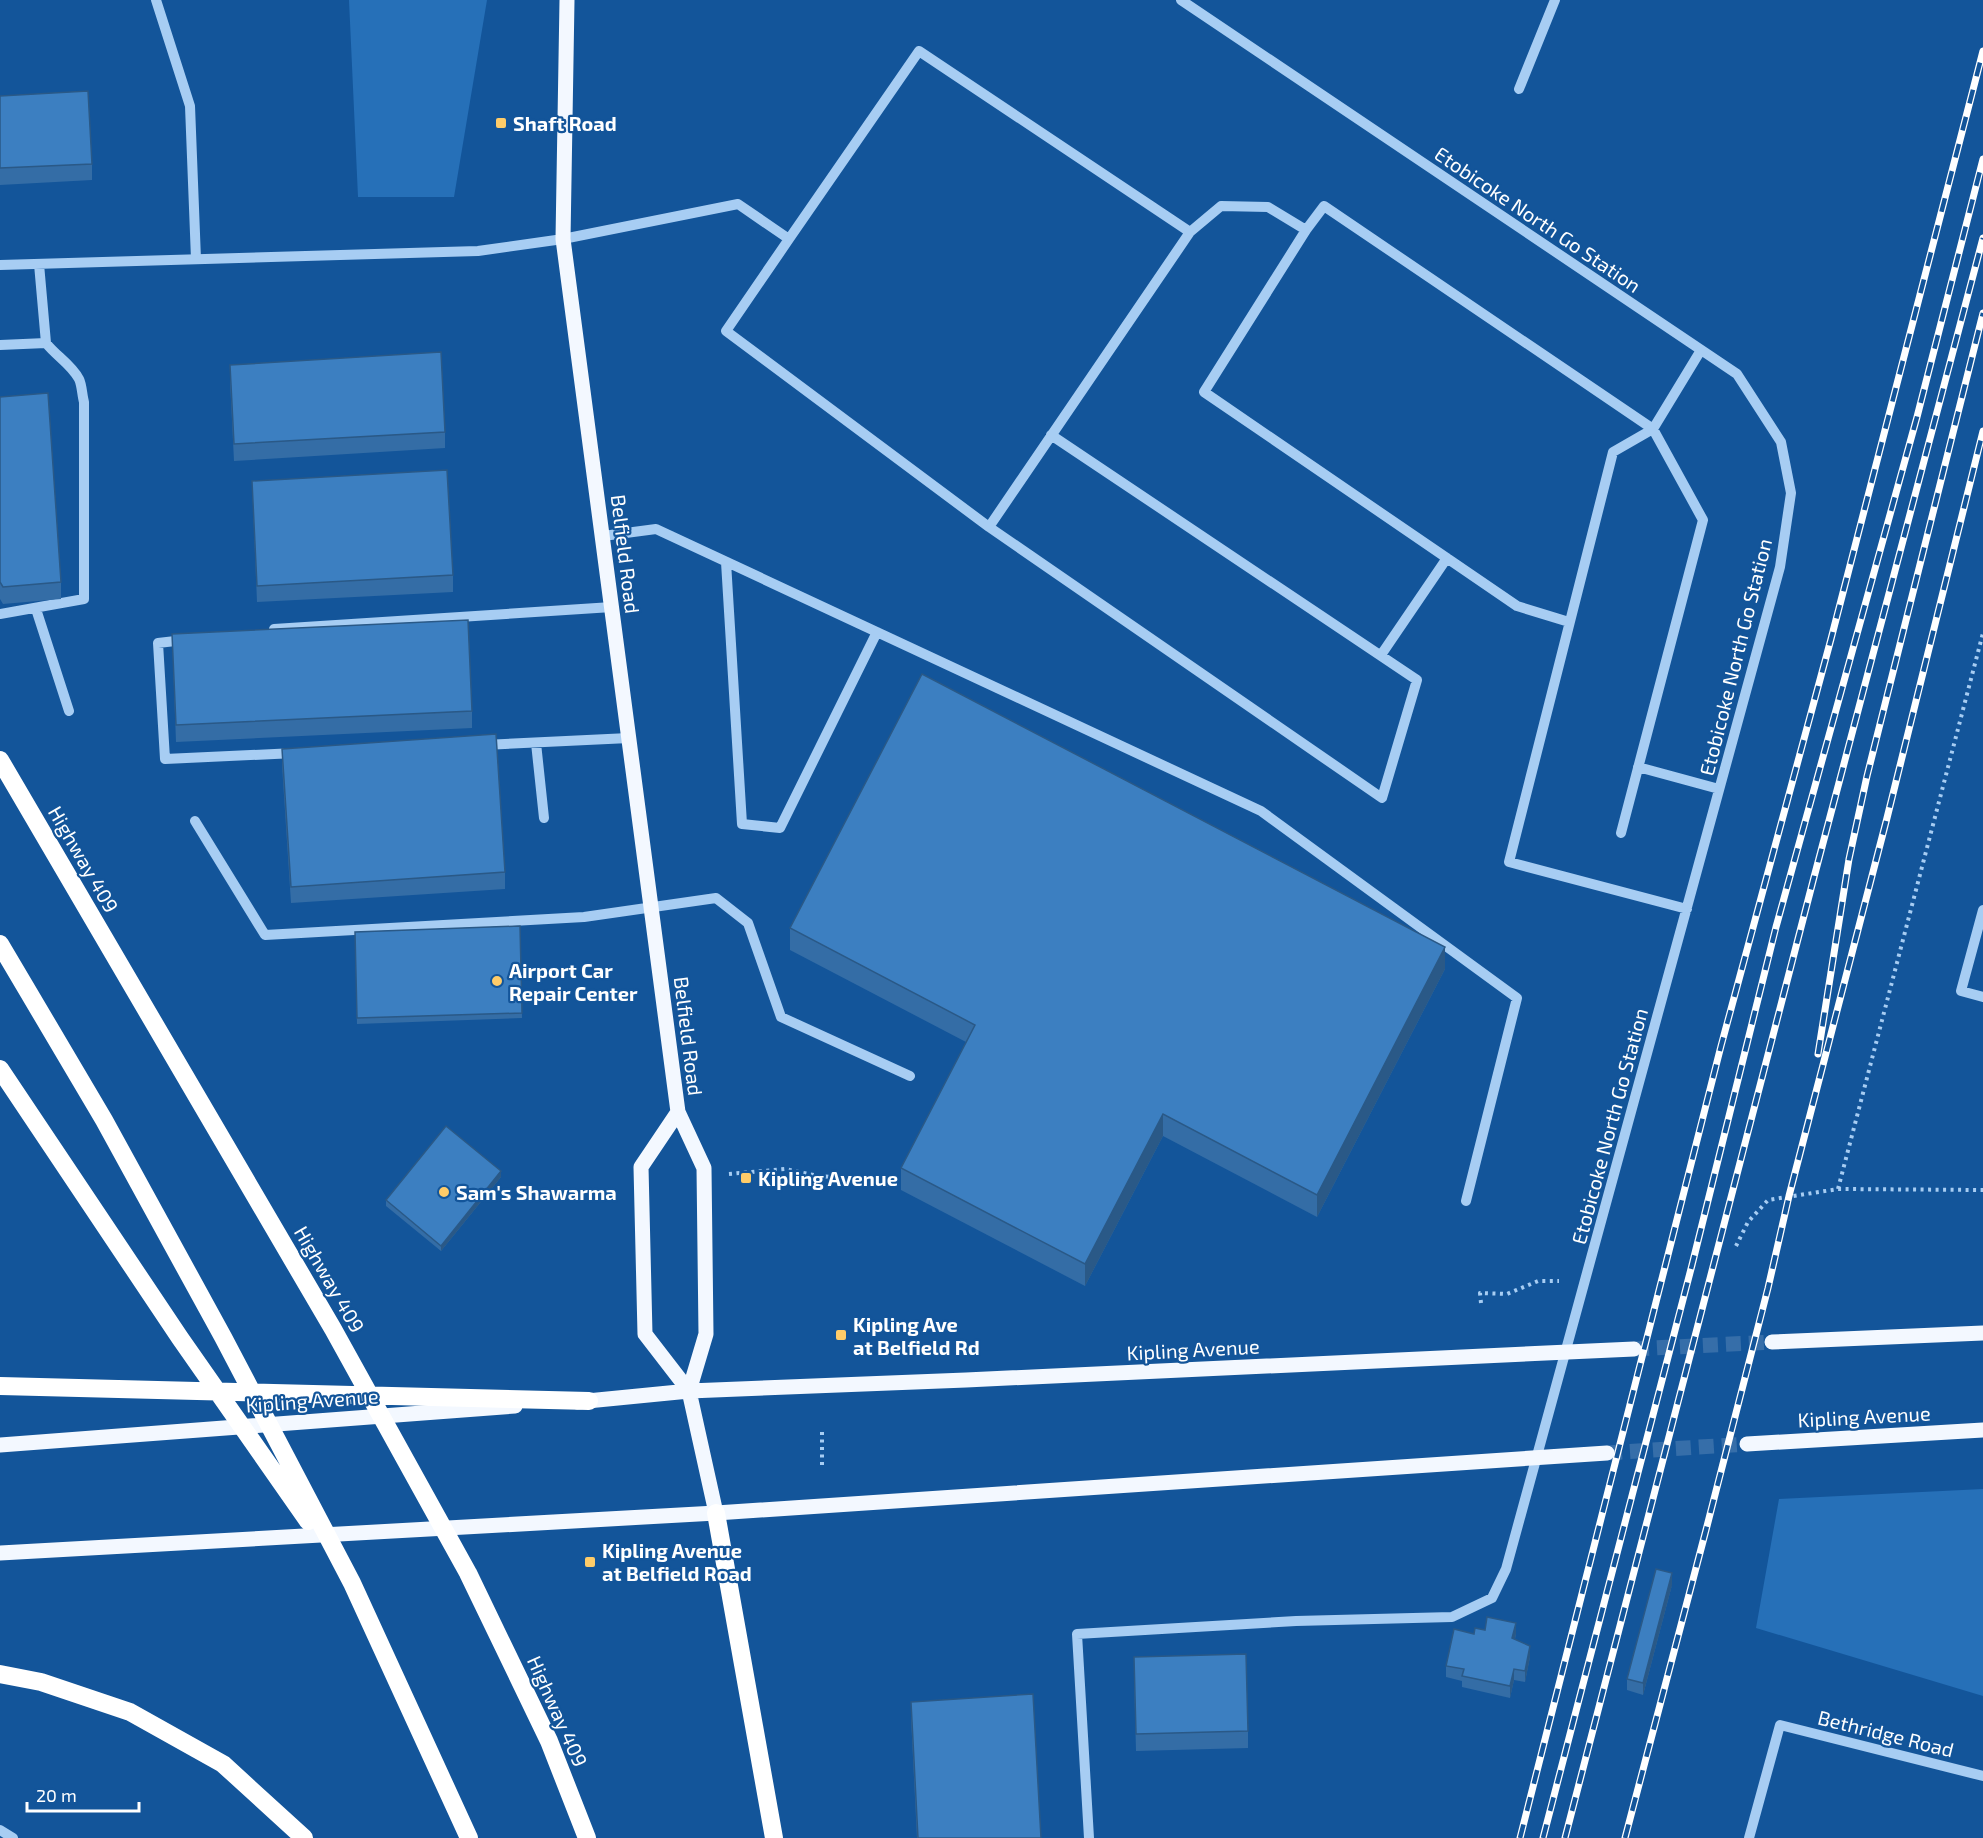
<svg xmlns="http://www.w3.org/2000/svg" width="1983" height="1838" font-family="'Exo 2',sans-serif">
	<rect width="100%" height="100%" fill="#13559a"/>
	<path fill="#2670b8" d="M349,0H487L454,197H358Z
		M1983,1489V1696L1756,1628L1779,1499Z"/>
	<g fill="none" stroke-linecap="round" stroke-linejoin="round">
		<path stroke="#366ea9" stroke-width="15" stroke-dasharray="15 8" stroke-linecap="butt" d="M1634,1349L1772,1342
			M1607,1453L1747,1444"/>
		<path stroke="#a7cdf3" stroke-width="4" stroke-dasharray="3 4.5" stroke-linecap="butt" d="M729,1174L785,1169L818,1176L860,1179L889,1185
			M1838,1189L1983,633
			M1736,1246L1748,1222L1768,1200L1838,1189L1983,1190
			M1481,1303L1480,1293L1507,1294L1538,1281H1559
			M822,1432V1467"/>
		<path stroke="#a7cdf3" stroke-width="10" d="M156,0L190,106L196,259
			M1519,89L1555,0
			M1306,230L1204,392L1517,606L1569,622
			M789,239L726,331L989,527L1190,232
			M0,265L478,251L563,239L738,204L789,239L919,51L1190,232L1221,206L1268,207L1306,230L1324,206L1653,429L1703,520L1621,833
			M0,345L46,343
			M989,527L1382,798L1417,680L1051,435
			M603,536L656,529L1261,811L1517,998L1466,1201
			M726,562L742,824L780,828L877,632
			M36,609L69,711
			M0,614L84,599V402C82,395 82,385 79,379C71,364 56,356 46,343L39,264
			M274,629L612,607
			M184,640L158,643L165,759L295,753
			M1381,655L1447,558
			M536,743L544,818
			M484,745L629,738
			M1638,767L1719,789
			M195,821L265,935L584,917L716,898L748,923L781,1017L910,1076
			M1687,909L1509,862L1613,452L1653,429L1701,350
			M1983,910L1961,991L1983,997
			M0,1830L13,1838
			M1089,1838L1077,1634L1296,1621L1452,1617L1492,1598L1506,1569L1780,567L1791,493L1781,442L1737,374L1181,0
			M1749,1838L1780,1725L1983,1776"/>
		<path stroke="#f3f8ff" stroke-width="15" d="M567,0L563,239L678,1112L704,1168L706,1334L689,1391
			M678,1112L641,1167L645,1334L689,1391L716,1513
			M1772,1342L1983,1333
			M577,1402L689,1391L966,1380L1634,1349
			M1747,1444L1983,1430
			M0,1445L515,1406
			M0,1553L716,1513L1607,1453"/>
		<path stroke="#fff" stroke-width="18" d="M0,760L333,1329L468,1573L549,1741L587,1838
			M0,944L104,1120L223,1337L352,1583L469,1838
			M0,1069L180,1338L308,1521
			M0,1386L589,1401
			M716,1513L774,1838
			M0,1674L41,1682L130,1712L223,1764L304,1838"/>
		<g stroke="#fff" stroke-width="7">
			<path id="rail" d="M1818,1054L1849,859L1867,776L1983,313
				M1520,1838L1721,1046L1831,639L1983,51
				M1543,1838L1692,1265L1776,927L1917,417L1983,159
				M1565,1838L1813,881L1983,238
				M1625,1838L1706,1530L1768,1288L1789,1196L1887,818L1983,431"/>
		</g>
		<use href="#rail" stroke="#13559a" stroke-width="4.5" stroke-dasharray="14" stroke-linecap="butt"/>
	</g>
	<path fill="#346da6" d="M0,96L92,164V180L0,185Z
		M230,365L445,432V448L234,461L230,381Z
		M0,397L61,582V599L3,604L0,599Z
		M252,481L453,575V592L257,602Z
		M172,634L472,711V728L176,742Z
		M282,749L505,872V889L291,903L282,765Z
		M520,926L522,1018L357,1024L355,932Z
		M790,928L1445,969L1317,1217L1163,1136L1085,1286L901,1190V1168L966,1042L790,950Z
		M501,1177L441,1251L386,1206V1200Z
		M1672,1585L1643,1695L1627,1690V1679Z
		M1485,1630L1516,1634L1515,1639L1530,1657L1525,1682L1514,1680L1510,1698L1462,1687V1681L1446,1677V1666L1474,1634Z
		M1134,1674L1248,1731V1748L1136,1751Z
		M911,1702L1041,1838H917L911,1718Z"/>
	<path fill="#2a5987" d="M1445,947V969L1317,1217V1195Z
		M1163,1114V1136L1085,1286V1264Z
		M501,1171V1177L441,1251V1246Z
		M1672,1573V1585L1643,1695V1683Z
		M1516,1623V1634L1512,1649V1638Z
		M1530,1646V1657L1525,1682V1671Z
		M1514,1669V1680L1510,1698V1686Z"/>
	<path fill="#3c7fc1" stroke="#2a5987" stroke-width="1.5" d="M88,91L92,164L0,168V96Z
		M441,352L445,432L234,444L230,365Z
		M48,393L61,582L3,587L0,582V397Z
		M447,470L453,575L257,586L252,481Z
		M468,620L472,711L176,725L172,634Z
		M922,674L1445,947L1317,1195L1163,1114L1085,1264L901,1168L975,1025L790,928Z
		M496,734L505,872L291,887L282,749Z
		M520,926L522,1013L357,1018L355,932Z
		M446,1126L501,1171L441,1246L386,1200Z
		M1656,1569L1672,1573L1643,1683L1627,1679Z
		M1487,1617L1516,1623L1512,1638L1530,1646L1525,1671L1514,1669L1510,1686L1462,1676L1464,1669L1446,1666L1454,1629L1474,1634L1475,1628L1485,1630Z
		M1246,1654L1248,1731L1136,1734L1134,1657Z
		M1033,1694L1041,1838H918L911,1702Z"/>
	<g fill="#ffcc69" stroke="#13559a" stroke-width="2">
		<rect x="495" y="117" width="12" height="12" rx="3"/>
		<circle cx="497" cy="981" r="6"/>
		<rect x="740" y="1172" width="12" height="12" rx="3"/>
		<circle cx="444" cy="1192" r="6"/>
		<rect x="835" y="1329" width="12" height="12" rx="3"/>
		<rect x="584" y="1556" width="12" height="12" rx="3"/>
	</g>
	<g text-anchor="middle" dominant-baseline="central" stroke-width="4.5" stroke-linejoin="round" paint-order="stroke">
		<g font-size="20" font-weight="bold" fill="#fff" stroke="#13559a" text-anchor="start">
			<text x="513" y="123">Shaft Road</text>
			<text x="509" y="970">Airport Car<tspan x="509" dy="23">Repair Center</tspan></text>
			<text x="758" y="1178">Kipling Avenue</text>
			<text x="456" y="1192">Sam's Shawarma</text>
			<text x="853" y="1324">Kipling Ave<tspan x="853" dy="23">at Belfield Rd</tspan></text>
			<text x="602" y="1550">Kipling Avenue<tspan x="602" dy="23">at Belfield Road</tspan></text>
		</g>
		<g font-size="20" fill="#fff" stroke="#13559a">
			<text transform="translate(1538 219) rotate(34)">Etobicoke North Go Station</text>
			<text transform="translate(626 554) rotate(83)">Belfield Road</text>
			<text transform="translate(1735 657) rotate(-76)">Etobicoke North Go Station</text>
			<text transform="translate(84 859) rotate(60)">Highway 409</text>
			<text transform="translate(689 1036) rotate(83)">Belfield Road</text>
			<text transform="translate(1609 1126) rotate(-75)">Etobicoke North Go Station</text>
			<text transform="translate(330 1279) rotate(60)">Highway 409</text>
			<text transform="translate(1193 1349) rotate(-3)">Kipling Avenue</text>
			<text transform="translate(312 1400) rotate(-4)">Kipling Avenue</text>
			<text transform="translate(1864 1416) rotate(-3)">Kipling Avenue</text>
			<text transform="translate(558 1711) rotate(66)">Highway 409</text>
			<text transform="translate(1886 1733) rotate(14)">Bethridge Road</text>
		</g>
	</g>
	<path d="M27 1802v9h112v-9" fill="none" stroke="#ffffff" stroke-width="3"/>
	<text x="36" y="1802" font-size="18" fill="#ffffff" stroke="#13559a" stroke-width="4.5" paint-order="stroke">20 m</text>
</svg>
